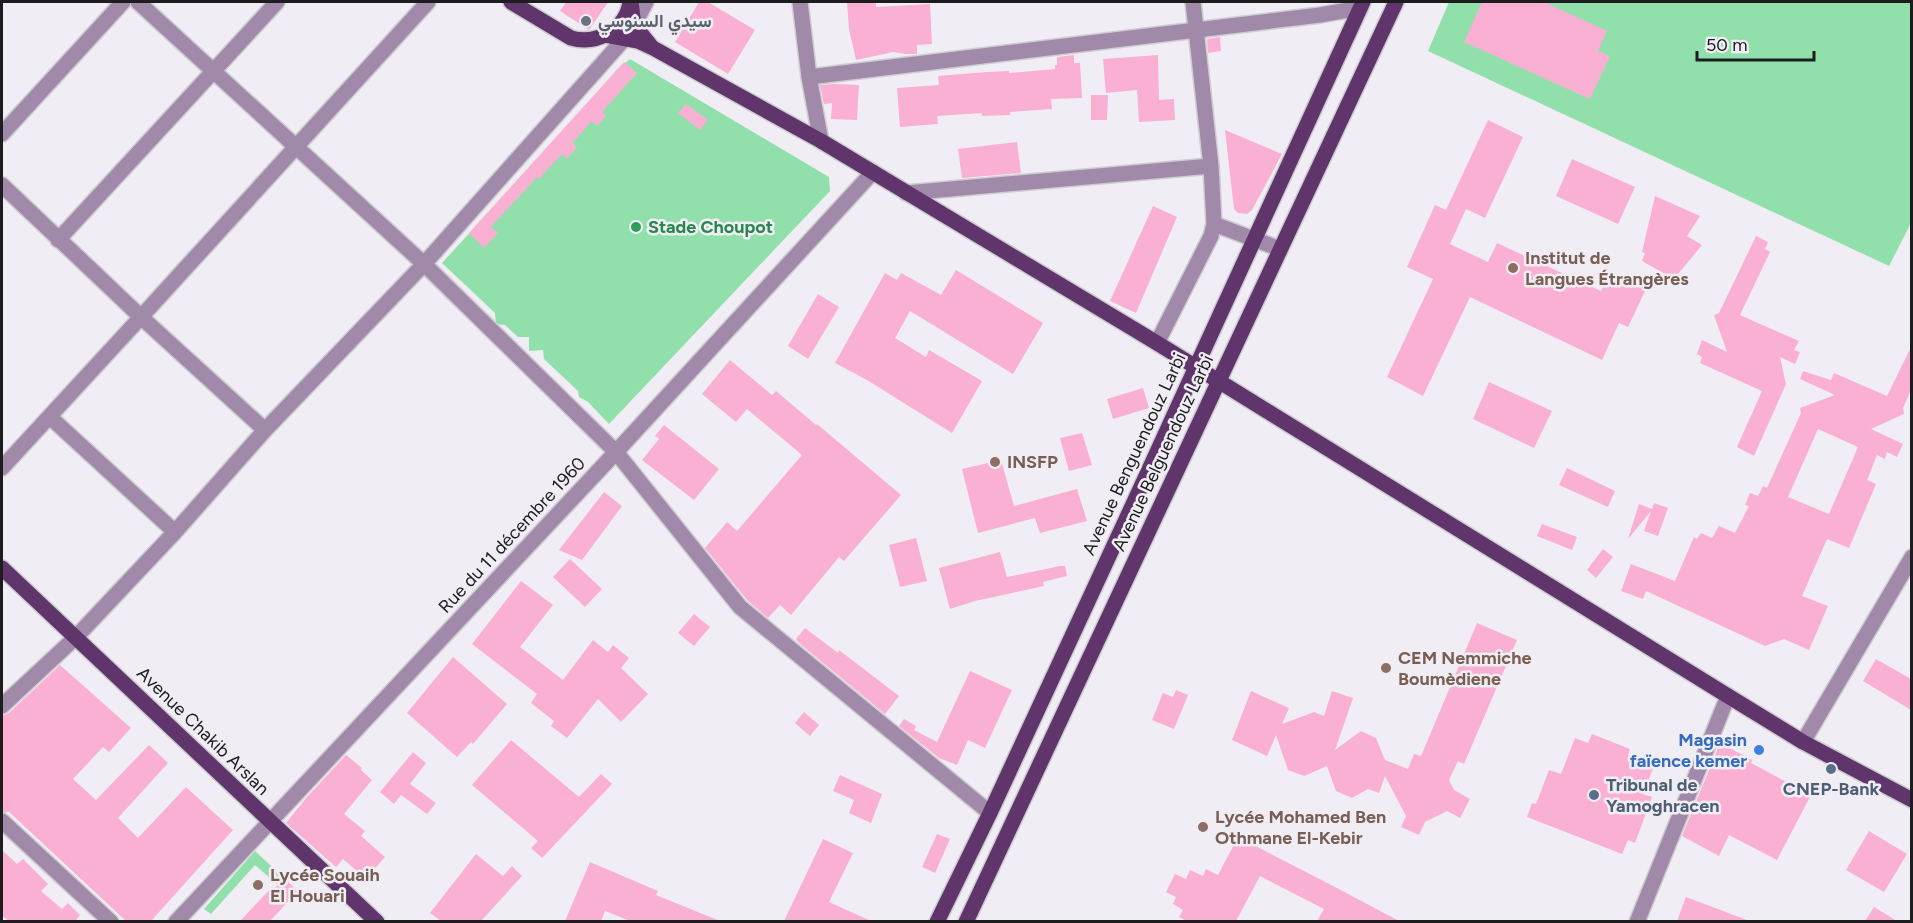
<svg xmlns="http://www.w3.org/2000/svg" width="1913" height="923" font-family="Figtree,Vazirmatn,sans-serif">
	<rect width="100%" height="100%" fill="#f0eef4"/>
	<path fill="#91e0ab" d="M1449,2H1911V223L1889,266L1428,51Z
		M630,59L829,177L830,191L609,424L588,402L579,397L578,391L544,359L543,350L529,351V337H518L505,325L496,324L495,313L442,263L612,78L616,70Z
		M255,851L284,878L278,885L255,865L211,914L204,909Z"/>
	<path fill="#fab0d2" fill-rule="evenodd" d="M566,2H608L589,30L560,11Z
		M699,2H708L755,30L728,74L675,42Z
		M847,2H876V7L930,4L932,44L917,45V54H905L893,52L856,60L849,29Z
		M1482,2H1544L1607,31L1598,51L1610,56L1590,99L1464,42Z
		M1220,37L1221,51L1208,53L1207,39Z
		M1074,55V63H1080L1082,98L1051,99L1052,109L1010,112V115L982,116V113L937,116L938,124L900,127L897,88L939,85L938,76L987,72L1009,71V73L1055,69V65H1057V57Z
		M1158,55L1159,100L1174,99L1175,120L1139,122L1137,90L1106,93L1103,59Z
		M624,62L637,73L602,112L606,116L597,126L592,121L572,143L577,147L567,159L562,154L539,179L537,177L491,227L498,233L484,248L469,233Z
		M835,84L859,85L857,120L831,119L832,103L824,104L820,85Z
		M1091,95H1108L1107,120H1091Z
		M686,104L708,120L700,130L678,113Z
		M1488,120L1523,137L1485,218L1466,209L1450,244L1488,262L1497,243L1601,291L1610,272L1646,289L1628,327L1619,323L1602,360L1470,297L1423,396L1387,377L1433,279L1407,267L1435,205L1446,210Z
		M1225,130L1282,154L1252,210L1247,214L1238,213L1234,209Z
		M1017,142L1021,173L962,178L958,149Z
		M1572,159L1635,187L1618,224L1556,196Z
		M1655,196L1700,216L1687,236L1702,245L1674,279L1642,261L1645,253L1642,252Z
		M1153,206L1177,217L1136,313L1110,301Z
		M1756,236L1768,242L1765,249L1770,252L1740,315L1799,341L1794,350L1800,352L1795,364L1780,357L1786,384L1754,456L1737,447L1762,391L1700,363L1702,357L1697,354L1702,340L1727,352L1714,315L1719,313Z
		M956,270L1043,323L1013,374L910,311L895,338L926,357L929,350L982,381L952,433L867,380L835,363L885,273L897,280L901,273L941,295Z
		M818,294L839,307L808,359L788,346Z
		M1911,347V390L1903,408L1904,414L1871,429L1903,444L1897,457L1887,452L1885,459L1877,455L1867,480L1876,484L1849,548L1827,539L1802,596L1828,606L1809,650L1784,639L1765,646L1646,591L1643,599L1621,591L1631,564L1675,581L1694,537L1697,539L1701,533L1712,538L1719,526L1735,533L1749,506L1745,505L1750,493L1758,496L1763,486L1767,488L1801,413L1800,408L1835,395L1800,379L1803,371L1831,380L1834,373L1887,396ZM1818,429L1858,447L1829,514L1788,497Z
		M730,360L772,395L776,391L816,425L817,424L901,495L844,561L839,557L791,615L780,605L768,618L747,600L705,548L727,522L737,531L802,455L747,409L736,422L702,394Z
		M1489,382L1552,411L1534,448L1473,419Z
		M1143,388L1149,408L1113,419L1107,399Z
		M664,425L719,469L694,500L642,460L659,439L655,436Z
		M1082,433L1092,465L1069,471L1060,438Z
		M1001,460L1014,506L1077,489L1087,521L1040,533L1035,518L978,533L962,469Z
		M1567,468L1615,491L1608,507L1559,485Z
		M604,492L622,506L582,560L559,550Z
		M1654,503L1668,508L1658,536L1644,531L1651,511L1628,539L1639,504L1652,509Z
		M1542,524L1577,537L1572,550L1537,536Z
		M916,538L927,581L900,587L889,545Z
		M1603,549L1613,557L1596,578L1587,570Z
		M1000,552L1007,577L1060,566H1065L1067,576L1043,582L1044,586L975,601L950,609L939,568Z
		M570,559L602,589L585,607L553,577Z
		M521,581L553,605L520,647L563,680L593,640L608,652L613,645L629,658L621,668L648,694L621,722L598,699L567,738L551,726L554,721L531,703L537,694L472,644Z
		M694,614L710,627L694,646L678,633Z
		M1477,623L1517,640L1464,764L1458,761L1449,780L1454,790L1470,799L1460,818L1447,811L1425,822L1419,835L1401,827L1406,816L1385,776L1379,793L1368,789L1352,798L1336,791L1327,766L1304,776L1288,770L1276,735L1267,756L1232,740L1251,691L1289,708L1282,724L1314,712L1324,716L1332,691L1353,698L1335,750L1361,731L1376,738L1385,760L1408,769L1414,754L1421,756Z
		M805,628L838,653L839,650L899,696L885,714L799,643L796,639Z
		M453,657L507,704L473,744L471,742L457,757L407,713Z
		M1876,659L1911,679V710L1863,681Z
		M60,665L131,728L109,752L103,747L73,779L96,800L149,745L168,763L118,818L138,838L186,787L233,830L151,921H126L8,811L6,813L2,812V716L9,713Z
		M970,671L1012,690L985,748L968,740L957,765L939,758L899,726L904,719L916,726L914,730L937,742Z
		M1176,690L1188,695L1174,729L1152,720L1163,693L1173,697Z
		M804,712L819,725L810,736L795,723Z
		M1592,734L1630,749L1628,755L1654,766L1643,794L1652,797L1635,843L1628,840L1622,854L1527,817L1532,803L1536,804L1549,770L1561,774L1575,738L1588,743Z
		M511,740L579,797L601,774L612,784L542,858L531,848L538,841L472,785Z
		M1720,743L1752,760L1751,763L1811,795L1777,860L1729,835L1719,856L1682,836Z
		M413,752L426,763L410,784L436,803L427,814L401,795L394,804L380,792Z
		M346,755L362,768L361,770L372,780L344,814L365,831L361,836L385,857L366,879L343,859L336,867L286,823L307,797Z
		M840,775L882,794L871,823L849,813L854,800L833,791Z
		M1869,831L1907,854L1884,892L1846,870Z
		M937,834L950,839L935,873L922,867Z
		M1238,837L1335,887L1399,921H1317L1324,909L1260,876L1236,921H1187L1179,917L1183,910L1173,904L1176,897L1166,892L1175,874L1186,879L1190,870L1203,876L1206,869L1218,875Z
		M823,839L853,853L829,902L871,921H784Z
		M2,850L17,864L23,859L48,884L41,891L62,909L68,903L80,915L76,920L77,921H9L2,916Z
		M476,854L503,876L512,866L522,876L481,921H441L430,913Z
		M590,862L658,891L656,895L720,921H630L605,911L601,921H565Z
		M284,878L298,891L270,921H240L272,887L274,889Z
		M1686,897L1747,920V921H1677Z
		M1874,907L1897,921H1865Z"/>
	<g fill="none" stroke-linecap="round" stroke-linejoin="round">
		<g stroke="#ceccd2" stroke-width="18">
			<path id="minor" d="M138,2L424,264L616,452L740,607L990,813
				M800,2L809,77L821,141
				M809,77L1320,15L1360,8
				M2,134L123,2
				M2,185L141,317L265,430
				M906,193L1211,166
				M1214,224L1280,249
				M58,240L277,2
				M1157,343L1211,236L1214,224L1211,166L1193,2
				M50,417L175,532
				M2,468L141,317L428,2
				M2,706L76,637L175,532L265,430L424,264L625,38L634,25L646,2
				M1803,742L1912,557
				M2,821L111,922
				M176,922L616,452L873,172
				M1637,922L1728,696"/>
		</g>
		<g stroke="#ceccd2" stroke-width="18">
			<path id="major" d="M511,2L571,38C596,45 626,30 630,2
				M631,2L634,25L651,46
				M605,35L638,41L653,48L821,141L1157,343L1728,696L1803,742L1912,800
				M2,568L377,922
				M937,922L990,813L1147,474L1363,2
				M966,922L1396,2"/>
		</g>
		<use href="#minor" stroke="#a189a9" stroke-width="15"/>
		<use href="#major" stroke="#5f356c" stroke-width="15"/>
	</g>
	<circle fill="#6b7280" stroke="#f0eef4" stroke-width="2" cx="586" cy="21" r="6"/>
	<circle fill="#2e9e5b" stroke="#f0eef4" stroke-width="2" cx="636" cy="227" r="6"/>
	<g fill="#8d6e63" stroke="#f0eef4" stroke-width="2">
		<circle cx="1513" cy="268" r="6"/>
		<circle cx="995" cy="462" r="6"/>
		<circle cx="1386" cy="668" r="6"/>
		<circle cx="1203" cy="827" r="6"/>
		<circle cx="258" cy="885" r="6"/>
	</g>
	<circle fill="#3f7fe0" stroke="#f0eef4" stroke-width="2" cx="1759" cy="750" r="6"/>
	<g fill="#5c6f8a" stroke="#f0eef4" stroke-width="2">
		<circle cx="1831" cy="769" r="6"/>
		<circle cx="1594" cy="795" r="6"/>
	</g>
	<g text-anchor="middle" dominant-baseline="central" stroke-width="5" stroke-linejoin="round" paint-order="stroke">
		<g font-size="18" font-weight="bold" fill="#5b616d" stroke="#f0eef4" text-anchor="start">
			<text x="598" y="21">سيدي السنوسي</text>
		</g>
		<g font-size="18" font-weight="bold" fill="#27864d" stroke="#f0eef4" text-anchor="start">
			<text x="648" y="227">Stade Choupot</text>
		</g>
		<g font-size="18" font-weight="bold" fill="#785e54" stroke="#f0eef4" text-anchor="start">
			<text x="1525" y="258">Institut de<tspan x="1525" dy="21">Langues Étrangères</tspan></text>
			<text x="1007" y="462">INSFP</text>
			<text x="1398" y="658">CEM Nemmiche<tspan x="1398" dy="21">Boumèdiene</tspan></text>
			<text x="1215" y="817">Lycée Mohamed Ben<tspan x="1215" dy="21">Othmane El-Kebir</tspan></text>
			<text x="270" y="875">Lycée Souaih<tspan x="270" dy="21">El Houari</tspan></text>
		</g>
		<g font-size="18" fill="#1d1c1f" stroke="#f0eef4">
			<text transform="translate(1163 453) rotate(-65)">Avenue Belguendouz Larbi</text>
			<text transform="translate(1134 454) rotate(-65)">Avenue Benguendouz Larbi</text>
			<text transform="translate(512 535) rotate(-47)">Rue du 11 décembre 1960</text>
			<text transform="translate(203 731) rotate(44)">Avenue Chakib Arslan</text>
		</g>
		<g font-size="18" font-weight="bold" fill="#366cbe" stroke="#f0eef4" text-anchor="end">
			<text x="1747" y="740">Magasin<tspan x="1747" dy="21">faïence kemer</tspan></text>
		</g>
		<g font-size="18" font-weight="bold" fill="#4e5e75" stroke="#f0eef4" text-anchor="start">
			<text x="1606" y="785">Tribunal de<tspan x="1606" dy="21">Yamoghracen</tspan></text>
			<text x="1831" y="789" text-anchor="middle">CNEP-Bank</text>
		</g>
	</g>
	<rect width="1913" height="923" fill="none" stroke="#1d1c1f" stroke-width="6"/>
	<path d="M1697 51v9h117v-9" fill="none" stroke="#1d1c1f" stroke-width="3"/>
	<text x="1706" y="51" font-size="18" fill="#1d1c1f" stroke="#f0eef4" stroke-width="4.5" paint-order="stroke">50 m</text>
</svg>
